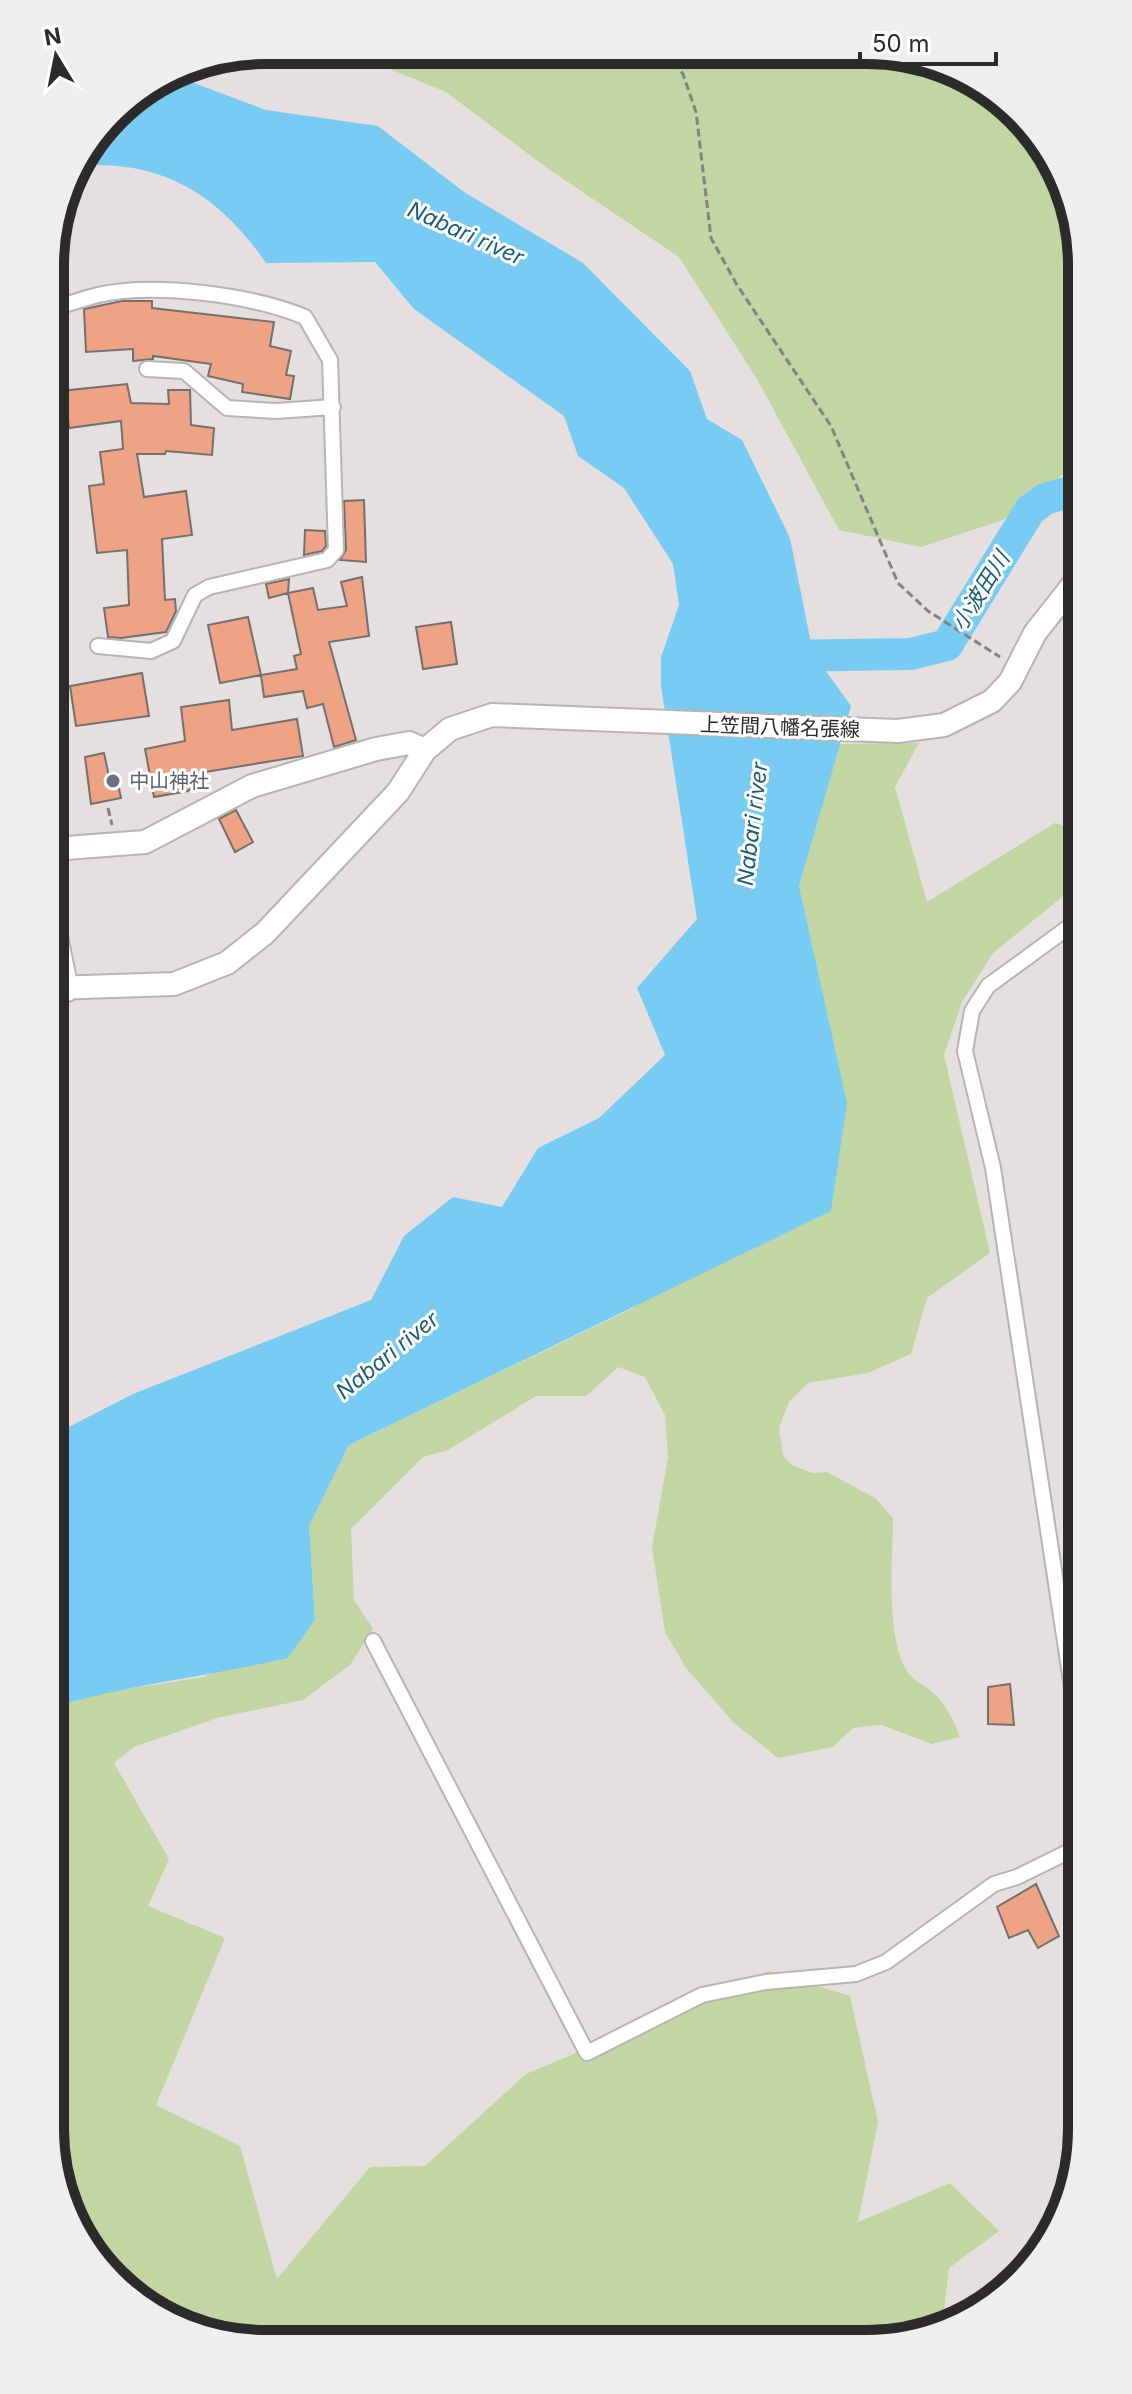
<svg xmlns="http://www.w3.org/2000/svg" width="1132" height="2394" font-family="Inter,'Noto Sans JP',sans-serif">
	<rect width="100%" height="100%" fill="#e5e0df"/>
	<path fill="#c1d6a2" d="M343,50L909,54L1009,104L1075,209V471L1066,472L1003,520L921,547L839,530L757,379L679,257L547,168L446,92Z
		M919,743L895,787L927,902L1055,823L1070,828L1077,825V885L993,953L962,1002L944,1055L990,1253L927,1298L911,1354L868,1373L808,1383L789,1402L779,1428L783,1455L792,1465L812,1473L827,1472L875,1498L893,1518C893,1557 884,1647 911,1676C916,1682 925,1685 931,1691C946,1704 953,1719 960,1737L932,1744L881,1725L853,1728L833,1747L778,1758L734,1723L686,1668L665,1632L652,1547L668,1458L665,1415L645,1377L618,1367L586,1396H536L448,1450L423,1457L351,1529L354,1600L373,1629L350,1665L303,1700L217,1718L134,1747L114,1763L169,1859L148,1906L225,1938L156,2105L240,2146L277,2279L370,2167L425,2166L526,2074L769,1971L850,1996L878,2122L858,2222L950,2183L999,2231L949,2268L942,2328L923,2337L223,2340L123,2290L57,2185L56,1706L100,1693L204,1677L315,1618L309,1526L349,1445L633,1308L806,922L799,886L838,744Z"/>
	<path fill="#78cbf3" d="M170,74L266,110L378,126L464,192L583,263L690,371L707,419L742,440L790,538L813,653L851,706L799,886L847,1103L831,1211L349,1445L309,1526L315,1619L288,1658C211,1676 131,1684 56,1706L55,1434L133,1394L371,1300L404,1236L453,1197L502,1207L538,1148L599,1118L665,1055L637,988L697,919L661,686V657L679,605L673,564L624,488L578,456L564,416L414,309L375,262L266,263C218,194 162,159 75,166L123,104Z"/>
	<g fill="none" stroke-linecap="round" stroke-linejoin="round">
		<path stroke="#78cbf3" stroke-width="32" d="M773,656L911,654L947,645L1030,510L1045,499L1076,490"/>
	</g>
	<path fill="#eea385" stroke="#74706f" stroke-width="2" d="M122,301H152V308L274,322L270,346L291,351L286,375L294,376L290,399L242,392L243,384L208,376L211,364L153,356V359L133,361V349L86,352L84,309Z
		M127,384L131,403L169,404L168,390H190L191,425L214,428L212,455L166,451L165,454H137L144,497L186,491L192,535L162,539L165,600L175,599L176,611L166,632L121,638L108,637L104,608L129,605L127,550L97,553L89,486L104,484L100,452L123,449L121,421L69,428L68,418L51,419V392Z
		M364,500L366,562L340,560L346,550L344,501Z
		M305,530L325,531L326,546L322,551L304,555Z
		M362,577L369,636L329,642L356,740L334,747L323,704L307,708L303,691L264,697L261,675L297,669L294,656L301,654L288,593L313,588L318,610L347,606L341,582Z
		M289,579L288,593L269,598L266,584Z
		M248,617L261,675L220,683L208,625Z
		M451,622L457,664L423,669L416,627Z
		M142,673L149,716L76,726L70,686Z
		M229,700L232,730L297,719L303,756L205,772L206,777L188,791L154,797L145,749L185,741L181,707Z
		M104,753L110,781L117,779L121,798L91,804L85,757Z
		M236,810L253,842L235,852L219,819Z
		M1010,1684L1014,1725L988,1724V1687Z
		M1036,1884L1059,1936L1038,1948L1028,1930L1009,1938L997,1907Z
		M1070,1903H1081V1949L1066,1947Z"/>
	<g fill="none" stroke-linecap="round" stroke-linejoin="round">
		<g stroke="#b8b4b2" stroke-width="18">
			<path id="street" d="M51,308C67,305 82,299 98,295C154,282 252,295 305,317L330,360L336,550L327,560L209,587L195,595L173,641L151,651L98,646
				M147,369L184,371L227,408L276,411L333,407
				M1077,921L988,986L972,1011L965,1051L993,1168L1080,1741
				M373,1641L587,2053L702,1995L766,1982L856,1974L886,1962L994,1884L1017,1877L1080,1846"/>
		</g>
		<g stroke="#b8b4b2" stroke-width="26">
			<path id="secondary" d="M53,849L145,842L252,786L376,749L409,743L425,750
				M53,921L67,990
				M53,988L174,984L227,963L265,933L398,792L425,750L450,729L492,715L898,731L944,725L992,701L1010,682L1035,633L1076,581"/>
		</g>
		<path stroke="#858281" stroke-width="3" stroke-dasharray="8 4" stroke-linecap="butt" d="M666,53L683,74L696,112L711,238L737,285L831,426L898,583L928,611L1000,657
			M108,808L112,825"/>
		<use href="#street" stroke="#fff" stroke-width="14"/>
		<use href="#secondary" stroke="#fff" stroke-width="22"/>
	</g>
	<circle fill="#6b7280" stroke="#fff" stroke-width="3" cx="113" cy="781" r="8"/>
	<g text-anchor="middle" dominant-baseline="central" stroke-width="6" stroke-linejoin="round" paint-order="stroke">
		<g font-size="20" fill="#2c2a2a" stroke="#fff">
			<text transform="translate(780 727) rotate(2)">上笠間八幡名張線</text>
		</g>
		<g font-size="20" fill="#5b616d" stroke="#fff" text-anchor="start">
			<text x="129" y="781">中山神社</text>
		</g>
		<g font-size="22" font-style="italic" fill="#1b5c77" stroke="#fff">
			<text transform="translate(466 233) rotate(24)">Nabari river</text>
			<text transform="translate(980 591) rotate(-58)">小波田川</text>
			<text transform="translate(752 824) rotate(-83)">Nabari river</text>
			<text transform="translate(387 1355) rotate(-39)">Nabari river</text>
		</g>
	</g>
	<path d="M0 0H1132V2394H0ZM265 64H867A201 201 0 0 1 1068 265V2129A201 201 0 0 1 867 2330H265A201 201 0 0 1 64 2129V265A201 201 0 0 1 265 64Z" fill="#eee" fill-rule="evenodd"/>
	<path fill="none" stroke="#2c2a2a" stroke-width="10" d="M265 64H867A201 201 0 0 1 1068 265V2129A201 201 0 0 1 867 2330H265A201 201 0 0 1 64 2129V265A201 201 0 0 1 265 64Z"/>
	<g transform="translate(56 56) rotate(350)" stroke="#ffffff" stroke-width="6" paint-order="stroke">
	<path d="M0-6L14 30L0 20L-14 30Z" fill="#2c2a2a"/>
	<text y="-12" font-size="22" font-weight="bold" text-anchor="middle" fill="#2c2a2a">N</text>
	</g>
	<path d="M860 52v12h136v-12" fill="none" stroke="#2c2a2a" stroke-width="4"/>
	<text x="872" y="52" font-size="24" fill="#2c2a2a" stroke="#ffffff" stroke-width="6" paint-order="stroke">50 m</text>
</svg>
